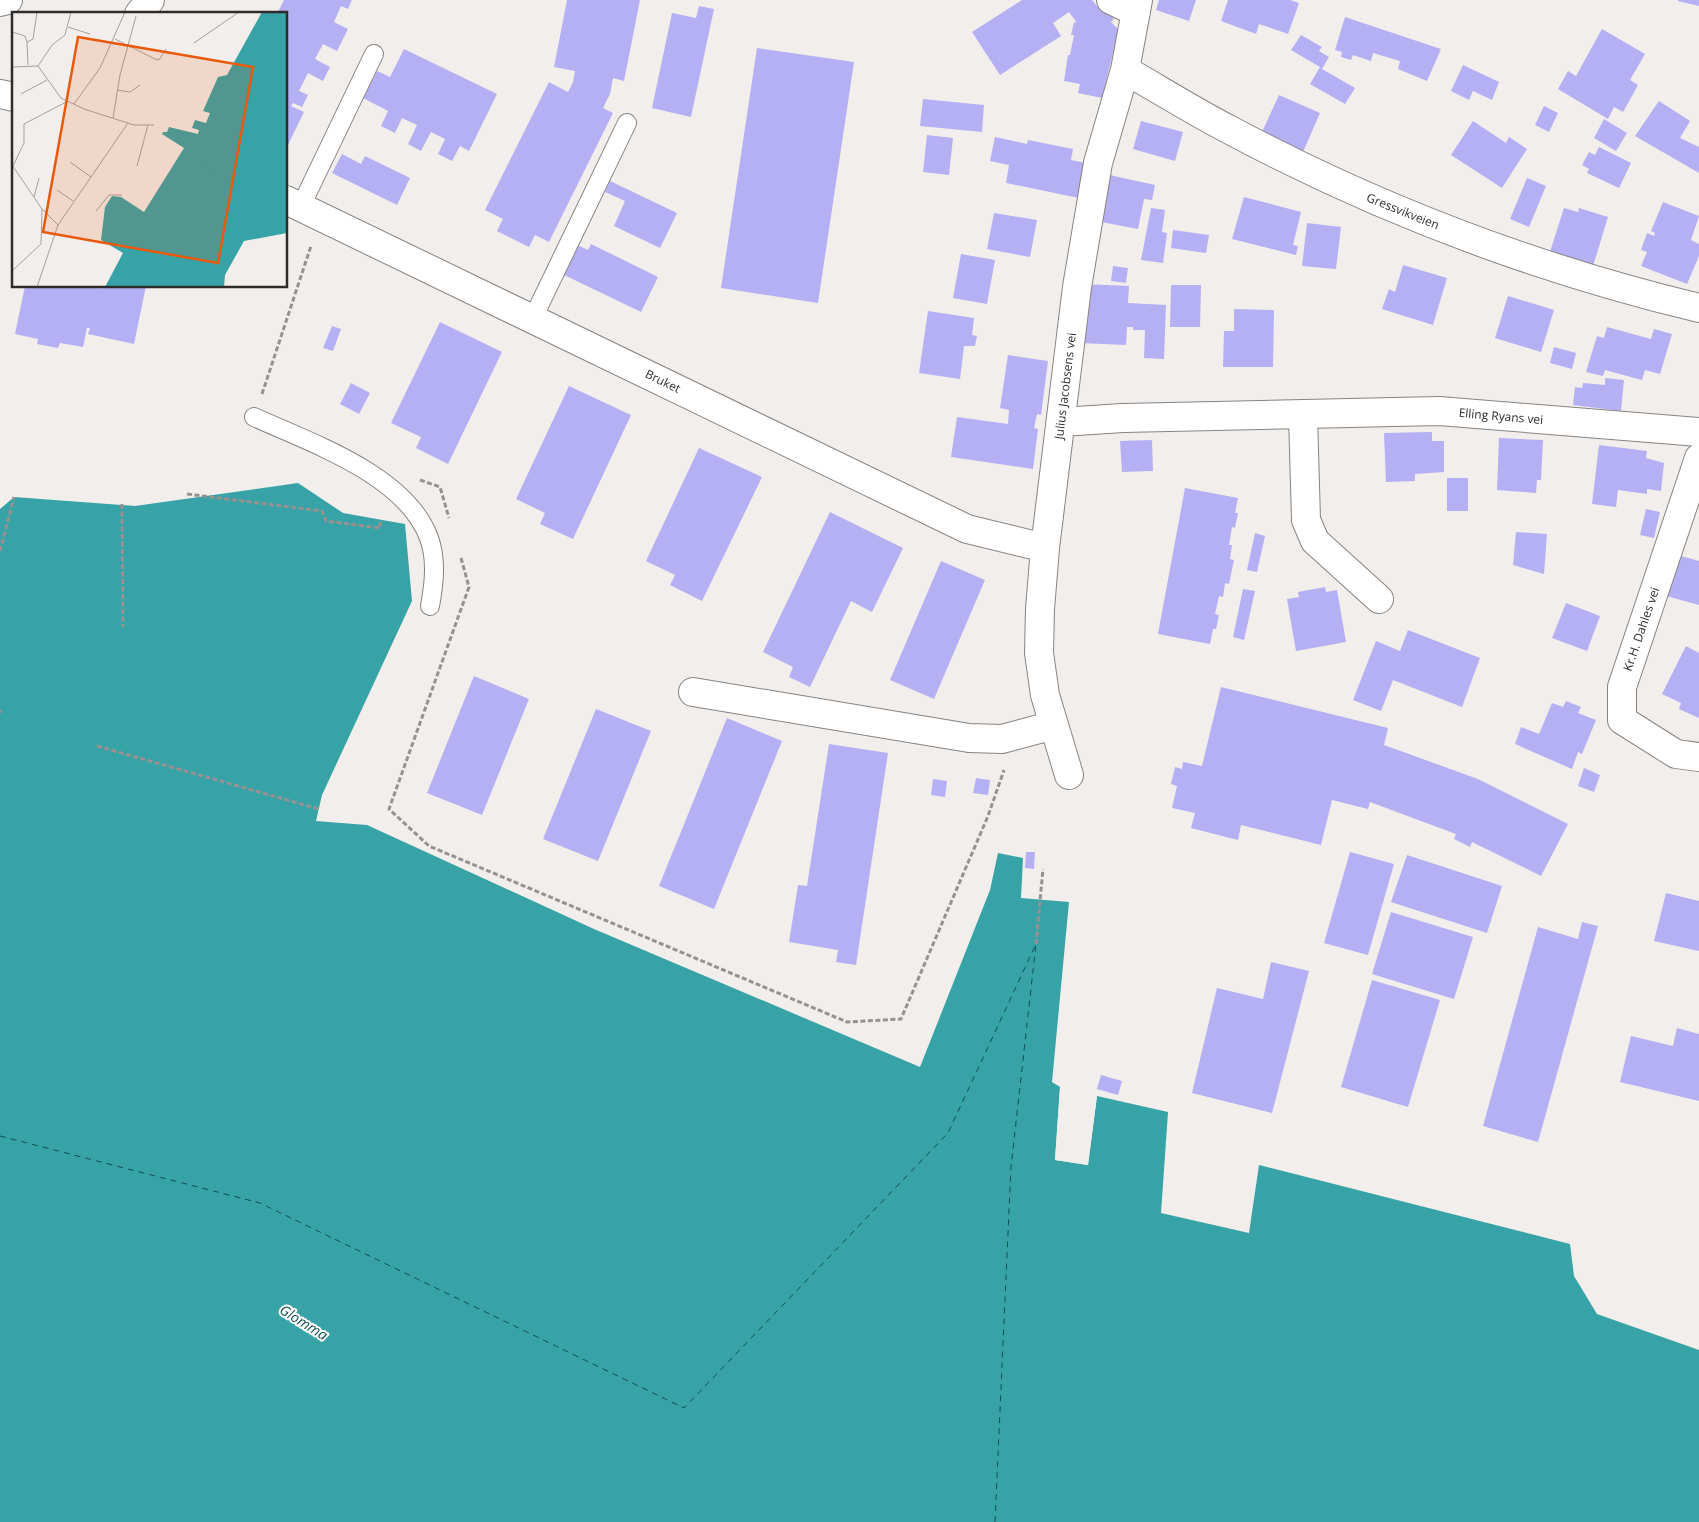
<svg xmlns="http://www.w3.org/2000/svg" width="1699" height="1522" font-family="'Open Sans',sans-serif">
	<rect width="100%" height="100%" fill="#f2eeeb"/>
	<path fill="#37a3a7" d="M298,483L343,513L405,524L412,601L322,795L316,821L367,825L594,929L920,1067L990,890L998,853L1023,858L1021,898L1069,902L1052,1082L1060,1087L1055,1160L1088,1165L1097,1096L1168,1112L1161,1213L1249,1233L1259,1165L1570,1244L1574,1276L1597,1314L1699,1350V1522H0V509L14,497L135,506Z"/>
	<path fill="#f2eeeb" d="M1060,1087H1063L1057,1158L1085,1162L1094,1095L1097,1096L1088,1165L1055,1160Z"/>
	<g fill="none" stroke-linecap="round" stroke-linejoin="round">
		<path stroke="#114f51" stroke-width="1" stroke-dasharray="6 5" stroke-linecap="butt" d="M0,1136L260,1203L684,1408L948,1133L1036,944L1011,1167L995,1522"/>
	</g>
	<path fill="#b5b0f3" d="M284,0H352L348,9L341,6L334,22L348,29L337,51L323,44L315,59L330,67L323,81L308,73L299,91L308,95L302,107L293,103L291,106L304,112L286,149V14H277Z
		M567,0H640L624,81L613,78L610,94L603,108L613,113L549,242L535,235L529,247L497,231L503,219L485,210L549,82L568,92L573,82L575,71L554,67Z
		M1022,0H1092L1101,11L1104,8L1114,19L1111,22L1121,32H1118L1102,98L1078,93L1080,84L1064,81L1068,55H1070L1074,35H1071L1074,22L1077,23L1069,12L1053,23L1061,36L1000,75L972,32Z
		M1159,0H1196L1189,21L1156,10Z
		M1228,0H1290L1299,3L1288,34L1259,24L1256,34L1221,21Z
		M1678,0H1699V6L1678,1Z
		M699,6L714,9L691,117L652,108L672,13L696,18Z
		M1345,17L1441,49L1427,81L1398,69L1400,61L1373,53L1371,61L1353,55L1351,60L1341,57L1342,52L1335,50Z
		M1602,29L1645,54L1630,80L1638,85L1623,112L1614,107L1608,119L1558,89L1568,71L1576,76Z
		M1301,35L1322,47L1319,51L1329,57L1322,69L1355,88L1345,104L1310,84L1320,67L1291,50Z
		M757,48L854,62L818,303L721,288Z
		M404,49L497,94L469,151L460,146L452,161L438,154L445,139L431,132L421,151L408,144L417,125L402,118L395,133L381,126L388,111L363,98L377,71L390,77Z
		M1463,65L1499,82L1492,100L1473,91L1469,100L1451,91Z
		M1279,95L1320,113L1303,152L1261,134Z
		M923,99L984,105L982,132L920,126Z
		M1659,101L1690,121L1680,138L1699,147V173L1635,136Z
		M1544,106L1558,113L1549,132L1535,125Z
		M1604,119L1627,133L1616,151L1594,138Z
		M1141,121L1183,132L1175,161L1133,149Z
		M1473,121L1506,143L1509,137L1527,149L1502,188L1451,155Z
		M927,135L953,138L949,175L923,172Z
		M995,137L1027,144L1028,140L1073,149L1071,160L1086,163L1079,198L1006,183L1009,165L990,161Z
		M1599,147L1631,163L1619,188L1587,173L1589,169L1582,165L1589,152L1595,155Z
		M342,154L361,164L365,156L410,178L397,205L332,173Z
		M1105,174L1155,185L1152,200L1144,199L1138,229L1096,221Z
		M1527,178L1546,186L1529,227L1510,219Z
		M610,181L677,213L660,248L614,226L625,201L605,192Z
		M1244,197L1301,212L1293,245L1298,246L1296,255L1232,239Z
		M1663,202L1699,216L1691,240L1699,244V256L1687,284L1641,266L1647,252L1641,250L1647,233L1654,236L1655,233L1651,231Z
		M1151,208L1165,210L1162,232L1167,233L1163,263L1141,260Z
		M1564,208L1578,212L1579,208L1608,217L1593,266L1550,252Z
		M994,213L1037,220L1030,257L987,249Z
		M1307,223L1341,227L1336,269L1302,266Z
		M1173,230L1209,235L1206,253L1171,248Z
		M575,244L588,250L591,244L658,277L641,312L560,273Z
		M961,254L995,260L987,304L953,298Z
		M1403,265L1447,278L1433,325L1382,309L1389,289L1395,292Z
		M1113,266L1128,268L1126,283L1111,281Z
		M1083,284L1129,286L1128,303L1166,305L1164,359L1144,358L1145,330H1133V327H1127L1126,345L1080,343Z
		M1171,285H1201L1200,327H1170Z
		M25,286H96L98,289V286H146L134,344L88,334L90,328H87L83,347L60,343L58,348L37,344L38,339L15,334Z
		M1508,296L1554,310L1541,352L1495,338Z
		M1234,309L1274,310L1273,367H1223L1224,331H1234Z
		M928,311L974,318L972,335L977,336L975,346H964L960,379L919,373Z
		M440,322L502,352L448,464L416,448L421,437L391,423Z
		M332,326L341,329L333,351L323,348Z
		M1607,327L1651,339L1654,329L1672,334L1660,374L1645,370L1642,380L1605,370L1603,376L1586,372L1597,336L1604,338Z
		M1554,347L1576,353L1572,369L1550,363Z
		M1008,355L1048,361L1041,415L1037,414L1034,428L1038,429L1033,469L951,457L957,417L1008,424L1009,410L1000,408Z
		M1605,378L1624,380L1621,411L1573,405L1575,387L1582,388L1583,383L1605,385Z
		M351,383L370,393L359,414L340,404Z
		M569,386L631,415L573,539L540,524L545,513L516,499Z
		M1432,432V441H1444V472L1415,474V481L1386,482L1384,433Z
		M1499,438L1543,440L1541,480H1537L1536,493L1497,490Z
		M1152,440L1153,471L1122,472L1120,441Z
		M1599,445L1647,451L1646,458L1664,463L1661,491L1647,489V494L1618,490L1616,507L1592,504Z
		M699,448L762,477L702,601L670,585L675,575L646,561Z
		M1447,478H1468V511H1447Z
		M1185,488L1238,498L1235,513H1238L1235,528L1232,527L1229,545H1232L1230,559L1234,560L1229,584L1225,583L1223,597L1219,596L1215,614L1219,615L1216,629H1213L1210,644L1158,634Z
		M1646,509L1660,512L1654,538L1640,535Z
		M830,512L903,548L872,612L851,601L810,687L789,677L793,667L763,652Z
		M1516,532L1547,534L1544,574L1513,565Z
		M1255,533L1265,536L1257,572L1247,570Z
		M1678,555L1699,561V605L1666,596Z
		M941,561L985,580L934,699L890,680Z
		M1325,587L1326,592L1337,590L1346,642L1296,651L1287,599L1299,597L1298,592Z
		M1243,589L1255,591L1244,640L1233,637Z
		M1566,603L1600,616L1587,651L1552,638Z
		M1408,630L1480,658L1462,707L1393,680L1381,711L1353,700L1376,641L1400,651Z
		M1686,646L1699,653V718L1679,709L1681,703L1662,694Z
		M474,676L529,699L482,815L427,793Z
		M1221,687L1388,728L1384,745L1478,779L1568,824L1541,876L1472,842L1470,847L1454,839L1456,834L1370,802L1368,809L1332,800L1321,845L1241,825L1238,840L1191,828L1195,813L1172,808L1177,786L1171,784L1175,767L1182,769L1183,762L1202,766Z
		M1566,701L1581,707L1578,713L1596,720L1582,754L1578,752L1572,769L1515,744L1521,727L1539,734L1552,703L1563,707Z
		M596,709L651,731L598,861L543,839Z
		M727,718L782,741L714,909L659,886Z
		M829,744L888,753L856,965L836,962L838,950L789,942L798,885L807,886Z
		M1584,768L1600,775L1594,792L1578,786Z
		M976,778L990,780L988,795L973,793Z
		M933,779L947,781L945,797L931,795Z
		M1026,852H1035L1034,869L1025,868Z
		M1350,852L1394,864L1368,955L1324,943Z
		M1407,855L1502,886L1487,933L1391,902Z
		M1666,893L1699,901V951L1654,941Z
		M1391,912L1473,937L1454,999L1372,974Z
		M1582,922L1598,926L1538,1142L1483,1126L1538,927L1578,939Z
		M1271,962L1309,971L1272,1113L1192,1093L1217,988L1263,999Z
		M1372,980L1440,1000L1408,1107L1341,1087Z
		M1677,1028L1699,1034V1101L1620,1082L1631,1036L1673,1046Z
		M1101,1075L1122,1081L1118,1095L1097,1089Z"/>
	<g fill="none" stroke-linecap="round" stroke-linejoin="round">
		<g stroke="#878380" stroke-width="20">
			<path id="service" d="M301,206L374,54
				M533,318L627,123
				M254,417C311,443 406,475 429,538C437,560 434,584 430,606"/>
		</g>
		<g stroke="#878380" stroke-width="30">
			<path id="minor" d="M1111,0L1136,12
				M0,2L8,0
				M139,14L150,0
				M1125,70C1160,90 1195,112 1230,130C1378,209 1537,269 1699,308
				M0,94L14,97
				M286,200L967,529L1045,548
				M1303,415L1306,520L1315,541L1379,599
				M1061,422L1123,418L1439,411L1699,432
				M1699,458L1622,687V720L1676,754L1699,757
				M693,692L969,738L1002,739L1054,725
				M1069,775L1045,695L1039,653L1040,609L1045,548L1077,287L1098,163L1125,70L1138,0"/>
		</g>
		<path stroke="#959290" stroke-width="3" stroke-dasharray="5 2.5" stroke-linecap="butt" d="M262,394L311,246
			M420,480L440,487L449,518
			M187,494L322,511L326,521L380,528V520
			M122,504L123,627
			M0,551L14,497
			M461,558L469,587L389,809L429,846L847,1022L901,1019L988,816L1004,770
			M0,711L2,712
			M97,746L319,809
			M1036,944L1043,869"/>
		<use href="#service" stroke="#fff" stroke-width="18"/>
		<use href="#minor" stroke="#fff" stroke-width="28"/>
	</g>
	<g text-anchor="middle" dominant-baseline="central" stroke-width="4" stroke-linejoin="round" paint-order="stroke">
		<g font-size="12" fill="#2e2c2b" stroke="#fff">
			<text transform="translate(1403 211) rotate(22)">Gressvikveien</text>
			<text transform="translate(663 381) rotate(26)">Bruket</text>
			<text transform="translate(1065 386) rotate(-83)">Julius Jacobsens vei</text>
			<text transform="translate(1501 416) rotate(5)">Elling Ryans vei</text>
			<text transform="translate(1641 629) rotate(-71)">Kr.H. Dahles vei</text>
		</g>
		<g font-size="14" font-style="italic" fill="#114f51" stroke="#fff">
			<text transform="translate(304 1322) rotate(32)">Glomma</text>
		</g>
	</g>
	<g transform="translate(12 12)">
		<rect width="275" height="275" fill="#f2eeeb"/>
		<path d="M250,0H275V221L232,229L213,263L212,275H93L111,241L89,228L93,195L100,184L109,185L132,200L172,136L150,122L151,120H155L157,115L186,122L187,118L180,116L183,108L194,111L198,101L191,99L206,65L215,63Z" fill="#37a3a7"/>
		<path fill="none" stroke="#37a3a7" stroke-width="2.5" d="M147,275L175,214L207,170L181,134L161,120L262,144H275"/>
		<path fill="none" stroke="#a4a09e" stroke-width="1" d="M56,15L78,22M0,20L13,24L15,30M103,27L143,47L147,48L154,37M182,31L227,0M16,53L15,30L21,27L25,0M26,54L40,33L53,23L59,0M0,55L26,54L49,86L72,97L122,113H142M105,78L118,80L128,73M9,82L35,68M62,92L88,56L113,0M101,106L108,63L124,4M58,150L79,165M0,153L30,197L46,213M1,154L12,131V112L56,89M125,154L136,113M45,178L61,189M22,185L27,166M84,199L97,183H110M0,259L29,232L30,197M25,275L46,213L116,111"/>
		<path fill="#e8590c" fill-opacity="0.15" stroke="#e8590c" stroke-width="2.5" d="M66,25L241,55L206,251L31,220Z"/>
		<rect width="275" height="275" fill="none" stroke="#2e2c2b" stroke-width="2.5"/>
	</g>
</svg>
